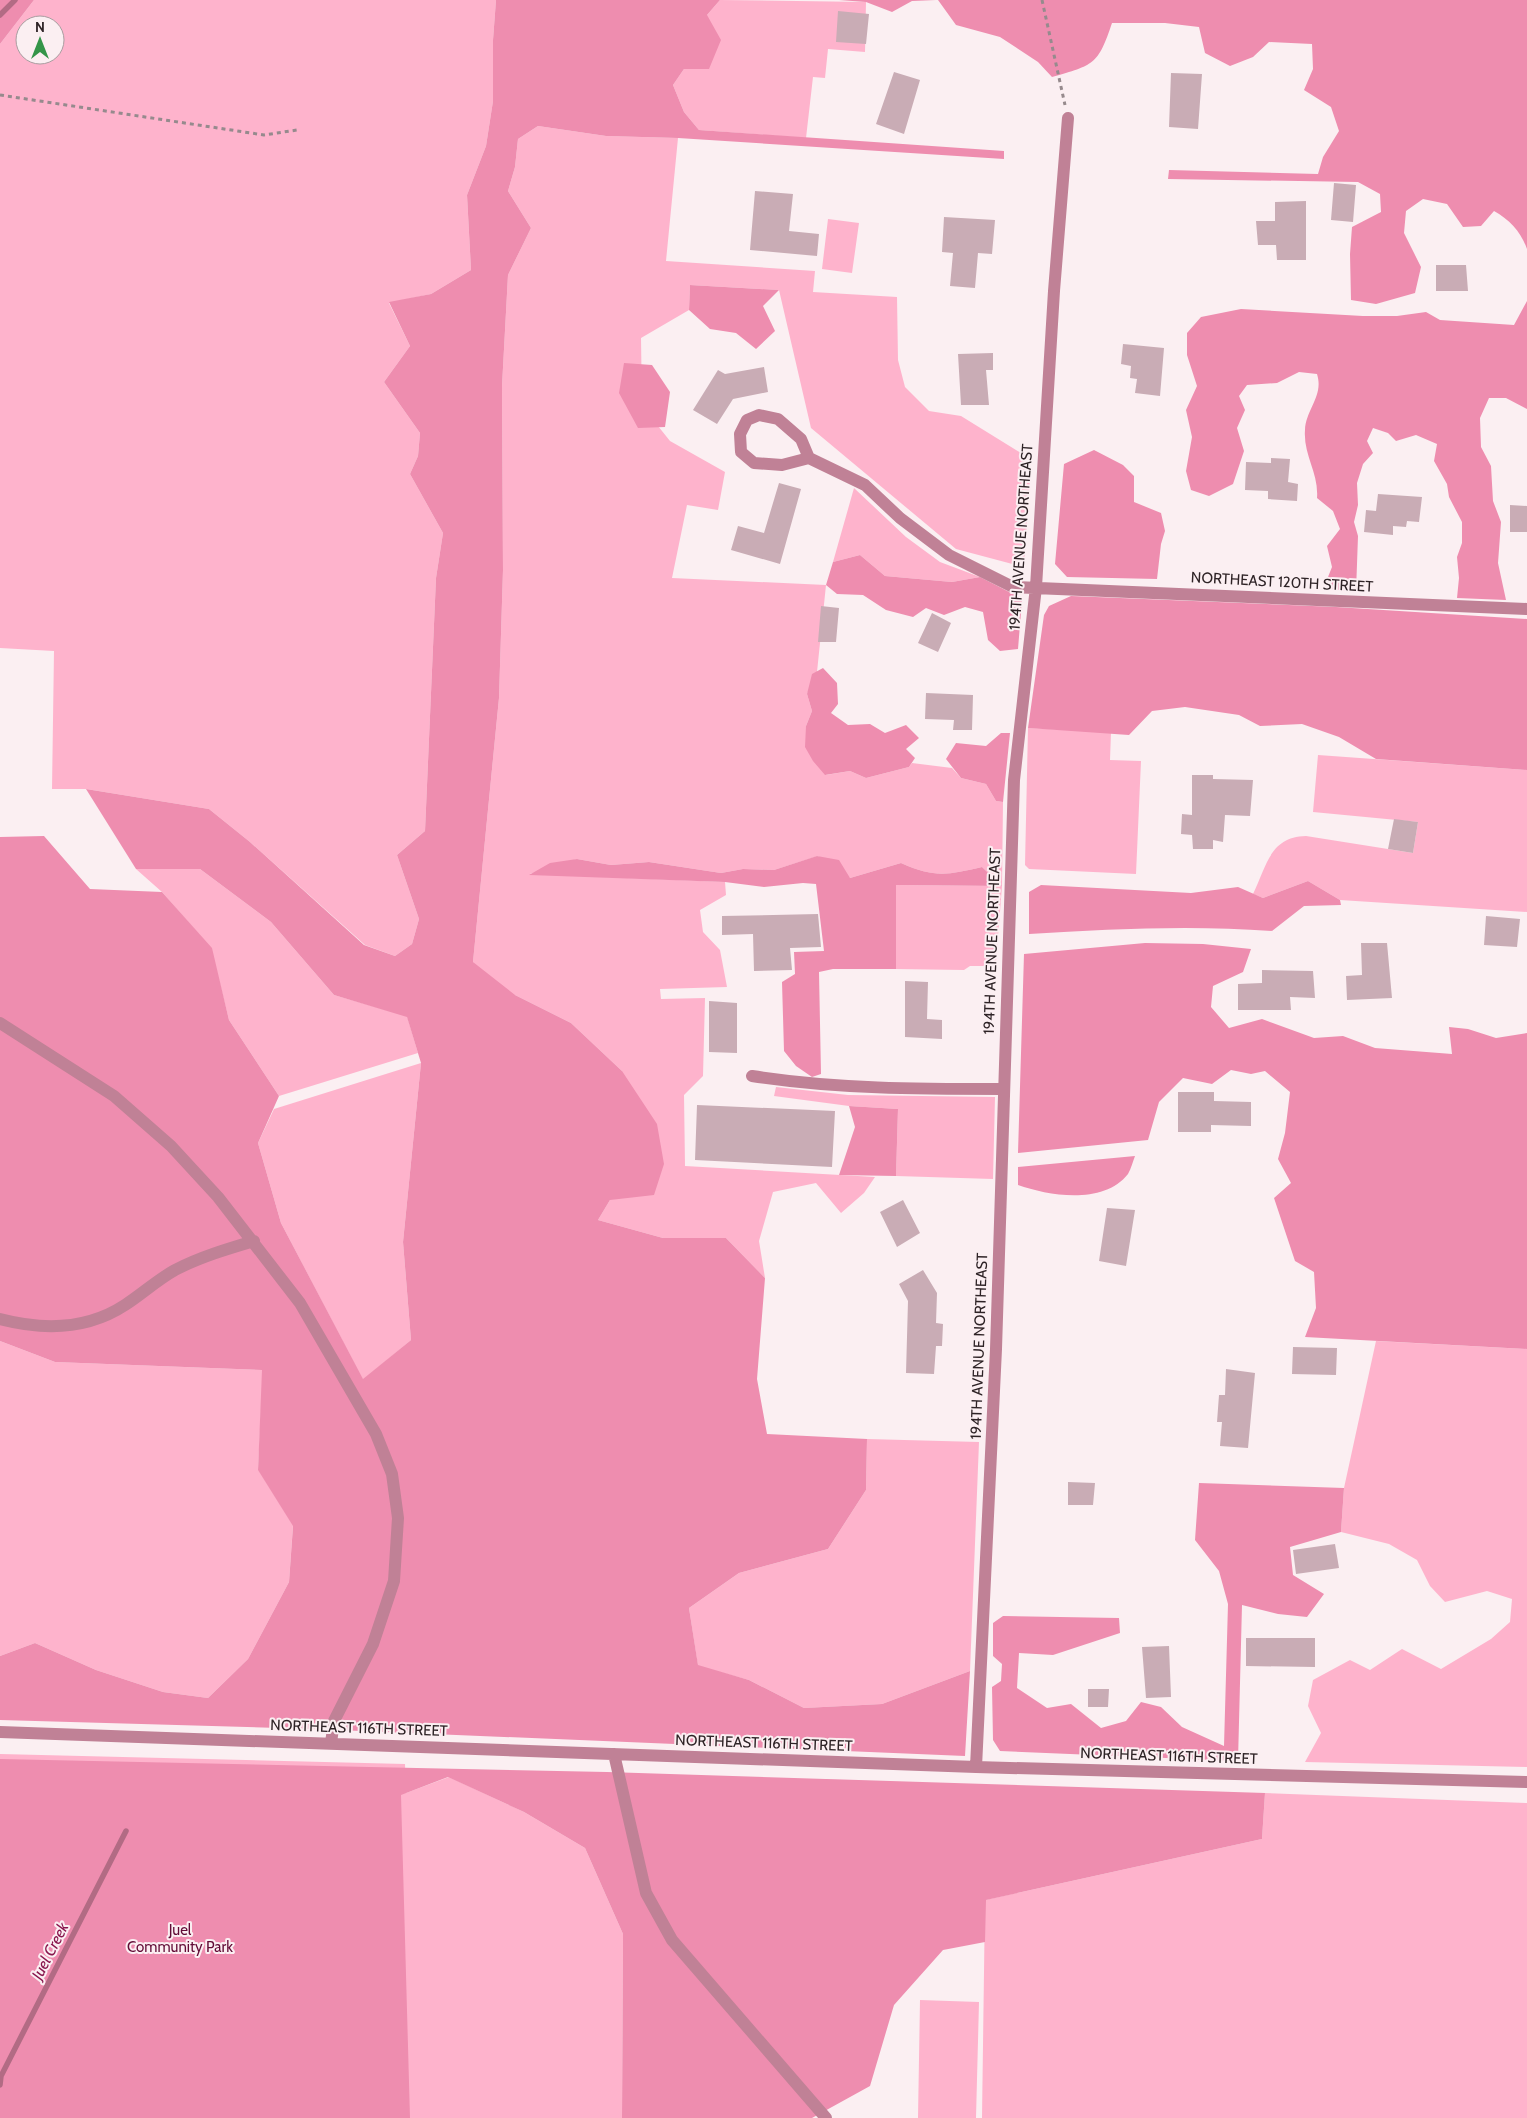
<svg xmlns="http://www.w3.org/2000/svg" width="1527" height="2118" font-family="Cabin,sans-serif">
	<rect width="100%" height="100%" fill="#fbeff2"/>
	<path fill="#feb3cc" fill-rule="evenodd" d="M34,0H496L493,40V101L486,146L467,195L471,270L431,294L389,303L410,346L384,382L420,433L418,456L410,474L443,533L436,578L425,831L397,855L419,919L412,944L395,956L365,945L250,842L209,809L86,789H52L54,651L0,648V44ZM25,25H55V55H25Z
		M720,0L866,2L865,52L828,49L825,78L813,77L806,138L699,130L684,112L673,85L684,69L707,15Z
		M538,126L606,136L678,138L666,261L815,271L813,292L897,297L898,360L905,387L929,411L961,416L1021,453L1030,478L1024,567L956,549L811,428L779,290L690,285L689,310L641,338L642,406L670,441L725,472L718,510L687,505L672,578L826,585L817,672L807,694L812,711L806,726L826,775L850,771L866,778L909,767L912,763L952,768L961,778L986,784L996,801L1003,802L1002,886L996,962L991,966H970L964,970L896,969V885L1002,886L982,867C947,875 935,878 901,863L850,878L818,856L774,870L743,869L721,873L649,862L611,865L577,859L530,874L725,882L726,895L700,910L703,932L720,950L727,987L660,989L661,999L705,998L703,1076L684,1095L685,1166L875,1177L864,1193L841,1213L816,1183L773,1192L759,1241L765,1278L726,1238H663L598,1220L610,1200L622,1071L571,1023L515,995L490,994L473,962L499,698L503,570L502,386L508,275L531,228L508,191L515,167L518,139Z
		M828,219L859,223L852,273L822,269Z
		M854,488L906,537L940,562L980,577L952,582L885,576L860,555L833,562Z
		M1028,728L1111,732L1110,760L1141,761L1136,874L1029,869L1025,865Z
		M1318,755L1527,770V912L1340,900L1308,881L1263,898L1253,894C1267,865 1270,837 1306,836L1413,853L1418,822L1313,812Z
		M136,869H200L271,922L334,995L407,1016L418,1053L279,1096L229,1020L211,948L162,892Z
		M421,1063L403,1242L411,1340L363,1380L281,1223L258,1143L274,1109Z
		M776,1087L848,1095L995,1097L993,1179L896,1176L898,1109L849,1106L774,1096Z
		M0,1341L55,1362L263,1370L258,1469L293,1525L289,1582L248,1659L208,1698L163,1692L96,1670L35,1643L0,1656Z
		M1376,1341L1527,1349V1767L1305,1762L1321,1733L1308,1706L1313,1680L1350,1660L1370,1670L1402,1649L1441,1669L1491,1639L1510,1622L1512,1599L1487,1591L1445,1602L1430,1586L1417,1560L1389,1544L1341,1532L1344,1488Z
		M867,1439L979,1442L970,1671L882,1704L804,1708L749,1680L698,1666L689,1608L739,1573L828,1549L866,1490Z
		M0,1754L405,1764L406,1793L449,1777L524,1812L585,1848L623,1934L622,2118H0Z
		M1265,1793L1527,1803V2118H982L985,1900L1262,1839Z
		M920,2000L979,2002L976,2118H918Z"/>
	<path fill="#ee8daf" d="M0,0H34L0,44Z
		M496,0H720L707,15L721,40L709,69H684L673,85L684,112L699,130L1004,151V159L678,138L606,136L538,126L518,139L515,167L508,191L531,228L508,275L502,386L503,570L499,698L473,962L515,995L571,1023L622,1071L657,1124L664,1164L654,1195L610,1200L598,1220L663,1238H726L765,1278L757,1379L767,1434L867,1439L866,1490L828,1549L739,1573L689,1608L698,1665L749,1680L804,1708L882,1704L970,1671L965,1756L313,1729L0,1720V1656L35,1643L96,1670L163,1692L208,1698L248,1659L289,1582L293,1526L258,1470L262,1370L55,1362L0,1341V837L44,836L90,889L162,892L212,948L229,1020L279,1096L258,1143L281,1223L363,1379L411,1340L403,1242L421,1063L407,1017L334,995L271,922L200,869H136L86,789L209,809L250,842L364,945L395,956L412,944L419,919L397,855L425,831L436,578L443,533L410,474L418,456L420,433L384,382L410,346L389,302L431,294L471,270L467,195L486,146L493,101V40Z
		M839,0H936L912,1L892,12L866,2Z
		M938,0H1527V249C1521,232 1510,220 1494,211L1481,226L1463,227L1447,204L1423,199L1406,211L1404,233L1421,267L1415,293L1376,304L1351,300L1350,254L1352,227L1381,212L1380,194L1358,182L1168,179L1169,170L1318,174L1323,157L1339,131L1331,107L1304,90L1313,69L1312,44L1269,42L1253,57L1230,66L1205,53L1199,27L1165,23H1112C1098,65 1094,65 1052,77L1038,62L1000,37L956,25Z
		M690,285L779,290L763,306L775,331L756,349L736,333L710,329L689,310Z
		M1527,301V409L1506,398H1489L1480,418L1481,447L1491,466L1493,501L1501,522L1498,563L1506,600L1457,598L1459,578L1457,557L1462,543V522L1449,497L1447,484L1434,461L1437,444L1416,435L1396,441L1388,433L1373,428L1367,441L1373,453L1363,464L1357,483L1358,505L1354,522L1358,536L1356,592L1331,589L1328,577L1332,567L1327,546L1340,529L1333,511L1317,498C1319,473 1303,455 1305,430C1306,409 1324,396 1317,374L1299,372L1277,383L1247,385L1239,396L1245,410L1237,428L1244,451L1233,484L1209,496L1191,490L1186,471L1192,437L1186,410L1197,386L1187,355V333L1201,317L1241,309L1363,316H1397L1426,312L1440,320L1514,325Z
		M624,363L652,365L670,392L665,427L638,428L619,393Z
		M1094,450L1123,465L1134,476V502L1161,513L1165,531L1161,544L1157,579L1067,577L1055,564L1064,464Z
		M860,555L885,576L952,582L980,577L1019,597L1022,600L1018,649L1000,651L988,640L983,612L965,607L944,615L926,608L913,617L886,610L863,595L837,594L826,585L833,562Z
		M1071,596L1336,607L1527,619V770L1376,759L1339,737L1302,724L1260,726L1239,715L1185,707L1152,711L1129,735L1028,728L1044,615L1049,606Z
		M823,668L837,683L838,704L831,713L848,725L870,724L885,733L906,725L919,738L906,749L915,758L909,767L866,778L850,771L825,775L813,761L805,747L806,726L812,711L807,694L812,674Z
		M1001,733H1010L1003,802L996,801L986,784L961,778L946,759L956,743L986,746Z
		M817,856L839,860L850,878L901,863C935,878 947,875 982,867L1002,886L896,885V969H833L819,972L821,1074L812,1077L796,1066L784,1051L782,982L795,974L794,952L824,951L816,884L803,883L764,887L725,882L529,875L550,863L577,859L611,865L649,862L721,873L743,869L774,870Z
		M1308,881L1340,900L1341,905L1304,906L1272,931C1191,925 1110,929 1029,934V892L1041,885L1191,893L1238,887L1263,898Z
		M1145,943L1203,944L1251,949L1243,972L1213,986L1211,1007L1229,1028L1262,1019L1314,1038L1343,1036L1375,1048L1452,1054L1449,1027L1468,1029L1496,1038L1527,1033V1349L1305,1337L1316,1308L1314,1272L1295,1261L1274,1198L1291,1183L1278,1159L1285,1133L1290,1092L1265,1071L1251,1074L1231,1070L1212,1084L1183,1078L1159,1102L1148,1140L1018,1153L1024,954Z
		M849,1106L898,1109L896,1176L839,1175L855,1127Z
		M1135,1156C1133,1161 1131,1169 1128,1174C1104,1205 1049,1196 1018,1185V1167Z
		M1199,1483L1344,1488L1341,1532L1290,1547L1293,1575L1324,1594L1307,1617L1278,1614L1242,1605L1238,1761L1000,1751L993,1740L992,1687L1001,1681L1002,1664L993,1656V1623L1003,1616L1119,1618L1120,1633L1053,1655L1019,1653L1017,1688L1047,1708L1071,1704L1101,1728L1126,1721L1141,1702L1161,1707L1182,1727L1224,1746L1228,1604L1219,1571L1195,1540Z
		M0,1759L607,1772L1265,1793L1262,1839L986,1900L985,1942L943,1950L894,2005L870,2086L812,2118H622L623,1934L585,1848L524,1812L448,1777L401,1795L410,2118H0Z"/>
	<g fill="none" stroke-linecap="round" stroke-linejoin="round">
		<path stroke="#b26b84" stroke-width="5.5" d="M0,15L15,0
			M0,2085L1,2076L126,1831"/>
	</g>
	<path fill="#c9acb5" d="M838,11L869,14L866,44L836,42Z
		M894,72L920,80L904,134L876,124Z
		M1171,73L1202,74L1198,129L1169,127Z
		M1334,183L1356,185L1353,222L1331,220Z
		M755,191L793,194L789,231L819,234L817,256L750,250Z
		M1306,201V260H1277L1276,245H1258L1256,221H1275V202Z
		M944,217L995,220L992,254L978,253L975,288L950,286L953,253L942,252Z
		M1436,265H1466L1468,291H1436Z
		M1123,344L1164,348L1160,396L1135,393L1137,379L1130,378L1131,366L1121,364Z
		M993,353V370H986L989,405H961L958,354Z
		M764,367L768,392L733,399L717,424L693,410L718,370L725,374Z
		M1271,458L1290,459L1288,482L1298,484L1297,501L1268,499V491L1245,490L1246,462L1271,463Z
		M779,483L801,489L780,564L731,550L738,526L764,533Z
		M1378,494L1422,497L1419,522L1407,521L1406,527L1393,526V535L1364,532L1366,510L1376,511Z
		M1510,505L1527,506V532H1510Z
		M821,606L839,608L836,642H818Z
		M932,613L951,623L938,652L918,643Z
		M926,693L973,695L972,730H953L954,720L925,719Z
		M1192,775H1213V779L1253,780L1250,816L1225,815L1223,842L1213,840V849H1193L1192,835L1181,834L1182,814L1192,815Z
		M1394,819L1418,822L1413,853L1388,849Z
		M818,914L821,947L790,948L792,970L754,971L753,934L722,935V916Z
		M1486,916L1520,919L1517,947L1484,945Z
		M1361,943H1387L1392,998L1347,1000L1346,976L1362,975Z
		M1262,970L1313,971L1315,998L1290,997L1291,1010H1238V984L1262,983Z
		M905,981L928,982L927,1019L942,1020V1039L905,1037Z
		M709,1001L737,1003V1053L709,1052Z
		M1178,1092H1214V1101L1251,1102V1126L1211,1125V1132H1178Z
		M697,1105L835,1111L832,1167L695,1160Z
		M903,1200L920,1233L897,1247L880,1212Z
		M1107,1208L1135,1210L1126,1266L1099,1261Z
		M923,1270L937,1293L936,1323L943,1324L942,1346H936L934,1374L906,1373L908,1301L899,1284Z
		M1293,1347L1337,1348L1336,1375L1292,1374Z
		M1226,1369L1255,1373L1248,1448L1220,1446L1222,1422H1217L1219,1395H1225Z
		M1068,1482L1095,1483L1093,1505H1068Z
		M1335,1544L1339,1568L1296,1574L1293,1550Z
		M1246,1638H1315V1667L1246,1666Z
		M1169,1646L1171,1697L1146,1698L1142,1647Z
		M1088,1689H1109L1108,1707H1088Z"/>
	<g fill="none" stroke-linecap="round" stroke-linejoin="round">
		<path stroke="#968a8d" stroke-width="3" stroke-dasharray="4 4" stroke-linecap="butt" d="M1042,0L1065,105
			M0,95L264,135L297,130"/>
		<path stroke="#c08196" stroke-width="12" d="M809,458L801,439L778,419L759,415L747,420L740,434L741,452L754,463L782,465L809,458L865,485L900,518L949,555L1013,587L1527,609
			M0,1023L114,1096L171,1146L218,1197L300,1303L376,1434L392,1474L398,1518L394,1581L373,1644L334,1721L331,1743
			M752,1076C835,1089 920,1089 1004,1089
			M0,1319C42,1330 87,1330 125,1305C142,1294 157,1280 175,1270C200,1257 227,1249 254,1241
			M0,1732L976,1767L1527,1782
			M614,1754L646,1893L672,1940L826,2118
			M976,1767L996,1349L1014,780L1036,587L1054,291L1068,118"/>
	</g>
	<g text-anchor="middle" dominant-baseline="central" stroke-width="4" stroke-linejoin="round" paint-order="stroke">
		<g font-size="15" fill="#2e2326" stroke="#fbeff2">
			<text transform="translate(1021 537) rotate(-86)">194TH AVENUE NORTHEAST</text>
			<text transform="translate(1282 582) rotate(3)">NORTHEAST 120TH STREET</text>
			<text transform="translate(992 941) rotate(-88)">194TH AVENUE NORTHEAST</text>
			<text transform="translate(979 1346) rotate(-88)">194TH AVENUE NORTHEAST</text>
			<text transform="translate(359 1728) rotate(2)">NORTHEAST 116TH STREET</text>
			<text transform="translate(764 1743) rotate(2)">NORTHEAST 116TH STREET</text>
			<text transform="translate(1169 1756) rotate(2)">NORTHEAST 116TH STREET</text>
		</g>
		<g font-size="15" fill="#620b36" stroke="#fbeff2">
			<text x="180" y="1930">Juel<tspan x="180" dy="17">Community Park</tspan></text>
		</g>
		<g font-size="16" font-style="italic" fill="#88164d" stroke="#fbeff2">
			<text transform="translate(50 1951) rotate(-63)">Juel Creek</text>
		</g>
	</g>
	<g transform="translate(40 40)"><circle r="24" fill="#fbeff2" stroke="#a99da0"/>
	<path d="M0-4L9 19L0 12L-9 19Z" fill="#349549"/>
	<text y="-8" font-size="14" font-weight="bold" text-anchor="middle" fill="#2e2326">N</text>
	</g>
</svg>
